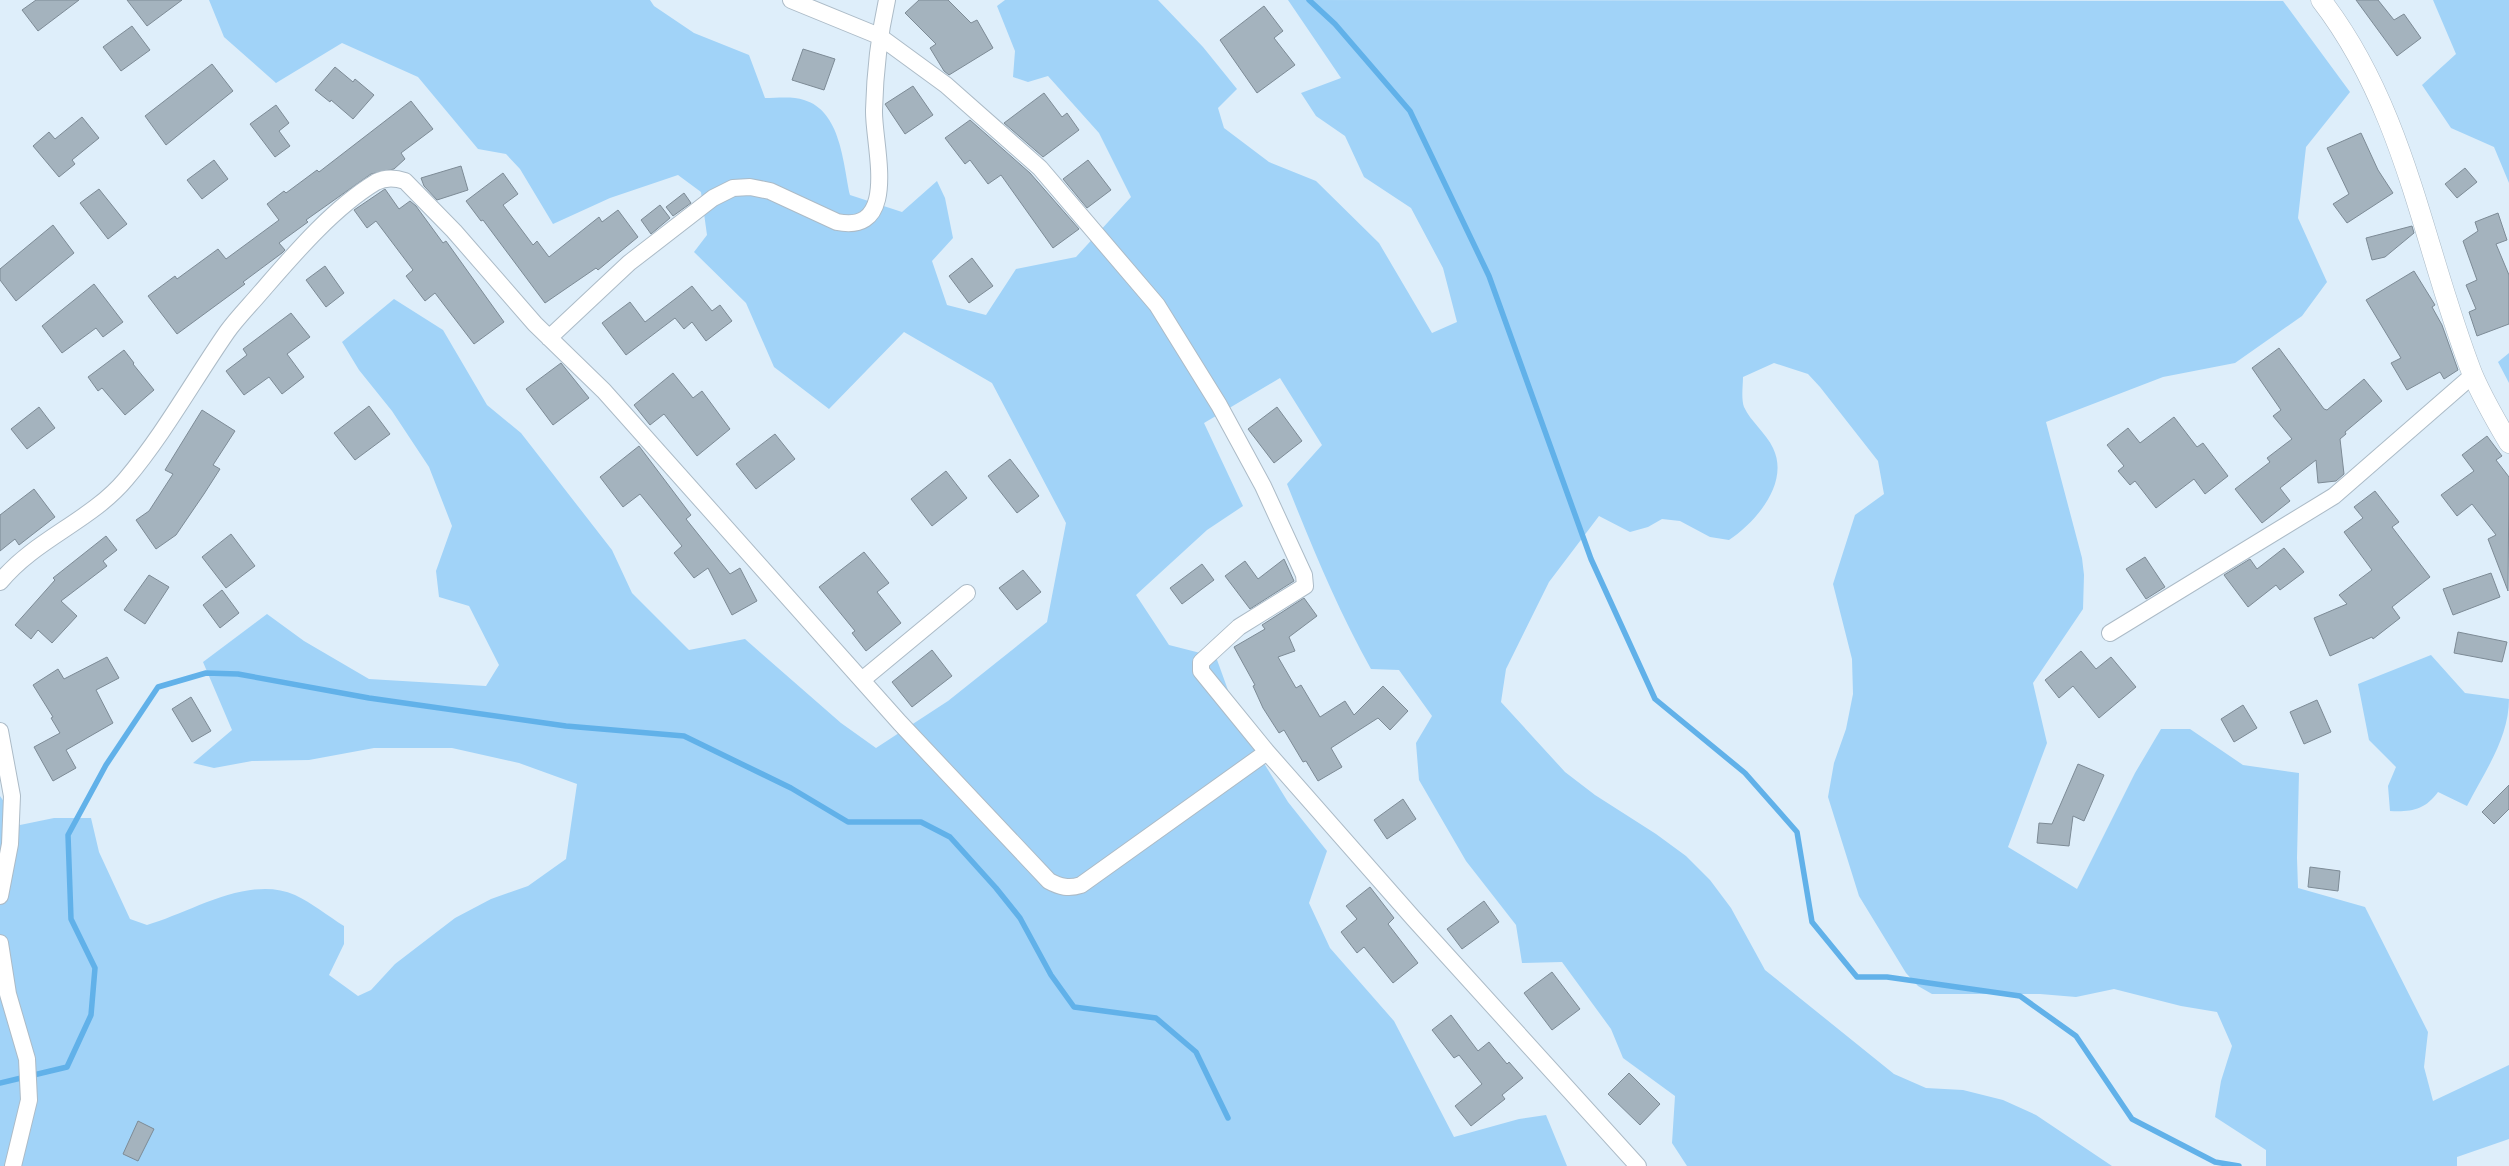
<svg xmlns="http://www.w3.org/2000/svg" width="2509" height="1166" font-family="'Alegreya Sans',sans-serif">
	<rect width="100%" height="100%" fill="#deeefa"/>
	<path fill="#a1d3f8" d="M209,0H650L654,6L694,33L749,55L765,98C777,98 793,96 804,100C841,111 843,163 850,195L902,212L937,181L945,198L953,238L932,261L947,305L986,315L1016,269L1076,257L1131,197L1099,133L1048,76L1028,82L1013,77L1015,51L997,6L1005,0H1158L1203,47L1237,89L1218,108L1224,128L1269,162L1316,181L1379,243L1432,333L1457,322L1443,268L1411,208L1364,177L1345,136L1316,116L1301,93L1341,78L1288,0L2283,1L2350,92L2306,147L2298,218L2327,282L2302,316L2235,363L2163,377L2046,422L2082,558L2084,575L2083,609L2033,683L2047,743L2008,847L2077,889L2135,773L2161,729H2190L2243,765L2299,773L2297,858L2298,888L2365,907L2428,1032L2424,1067L2433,1101L2509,1065V1139L2457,1157V1166H2266V1150L2215,1117L2221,1081L2232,1046L2217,1012L2181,1006L2114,989L2076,997L2040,994H1932L1918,986L1906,973L1859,896L1828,797L1834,763L1846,729L1853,694L1852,659L1833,584L1855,515L1884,494L1878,461L1820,387L1808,374L1774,363L1743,377C1743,385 1741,399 1744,407C1751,422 1766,433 1773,448C1790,483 1756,522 1729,540L1710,537L1680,521L1662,519L1648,527L1630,532L1599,516L1549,582L1506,669L1501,702L1565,772L1595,795L1656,834L1686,856L1710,880L1731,908L1765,970L1894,1074L1926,1088L1963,1090L2003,1100L2036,1115L2112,1166H1687L1672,1143L1675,1096L1623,1058L1611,1029L1562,962L1522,963L1516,925L1466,861L1419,780L1416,743L1432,716L1399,670L1371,669C1338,610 1312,547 1287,484L1322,445L1280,378L1204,423L1243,506L1207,530L1136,595L1169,645L1216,657L1241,726L1288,802L1327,851L1309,903L1330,948L1394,1021L1454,1137L1519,1119L1546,1115L1567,1166H0V796L20,825L54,818H91L99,852L130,919L147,925C190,913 249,874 295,895C312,903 328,916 344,926V944L329,975L358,996L371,990L395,964L455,918L491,899L528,886L566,859L577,784L519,763L452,748H374L309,760L252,761L214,768L193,763L232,730L203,662L267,614L304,641L369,679L486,686L499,665L469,606L439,597L436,571L452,526L429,467L392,411L359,370L342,342L394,299L443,330L487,405L521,433L612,550L632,593L689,650L745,639L841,723L876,748L948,701L1047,622L1066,523L992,383L904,332L829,409L774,367L746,303L694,252L707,235L701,192L678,175L610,198L553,224L520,169L506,154L478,149L418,77L342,43L276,83L224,37Z
		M2433,0H2509V183L2494,147L2451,128L2422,85L2456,54Z
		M2509,353V383L2498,362Z
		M2431,655L2465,693L2509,699C2509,738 2484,773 2467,806L2438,792C2425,810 2411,812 2390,811L2388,786L2396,767L2369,740L2358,684Z"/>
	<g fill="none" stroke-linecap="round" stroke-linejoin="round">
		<path stroke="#61b1e9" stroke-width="5.5" d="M1309,0L1335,24L1410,111L1489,276L1591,559L1655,699L1745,773L1797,832L1812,922L1857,977H1887L2020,996L2076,1036L2132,1119L2215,1162L2239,1166
			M0,1083L67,1067L91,1015L95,968L71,919L68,835L106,765L158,687L206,673L238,674L369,698L566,726L684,736L791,788L848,822H921L950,837L996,888L1020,918L1051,975L1074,1007L1156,1018L1196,1052L1228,1118"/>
	</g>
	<path fill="#a4b3be" stroke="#7d8b96" d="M36,0H79L38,31L22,10Z
		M127,0H182L147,26Z
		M919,0H948L971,23L977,20L993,48L949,75L944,71L930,48L936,44L905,13Z
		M2356,0H2378L2394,20L2404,14L2421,38L2397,56Z
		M1264,6L1283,31L1274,38L1295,65L1257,93L1220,40Z
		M132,26L150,50L121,71L103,47Z
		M803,49L835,59L824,90L792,80Z
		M212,64L233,91L166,145L145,116Z
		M335,67L353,82L355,79L374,95L353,119L331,100L330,102L315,90Z
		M913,86L933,115L905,134L885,104Z
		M1044,93L1062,117L1067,113L1079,130L1043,157L1004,123Z
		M411,101L433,129L401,153L405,159L394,169L371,174L306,220L308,222L279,243L285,250L282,253L243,282L245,284L177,334L148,296L175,276L177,279L218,249L226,259L279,220L267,204L284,191L286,193L317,170L319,172Z
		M276,105L289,123L279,131L290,146L275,157L250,124Z
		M82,117L99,138L72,160L75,164L59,177L33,146L49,132L55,139Z
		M970,120L1030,173L1079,229L1053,248L1001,175L988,184L970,160L965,164L945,138Z
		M2361,133L2378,170L2393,193L2347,223L2333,204L2349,194L2327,148Z
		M214,160L228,179L202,199L187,180Z
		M1088,160L1111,190L1087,208L1063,179Z
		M461,166L468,190L437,200L424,186L421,178Z
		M2465,168L2477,182L2457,198L2445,184Z
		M503,173L518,194L503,205L533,245L537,241L549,257L599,217L602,222L618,210L638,237L598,270L596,268L545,303L483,220L481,221L466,201Z
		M99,189L127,224L108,239L80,203Z
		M385,189L399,209L410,201L416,206L443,243L446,241L504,322L474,344L435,293L425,301L406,276L413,270L376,221L367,228L354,210Z
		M684,193L691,203L673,216L666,207Z
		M660,205L670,218L651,234L641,220Z
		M2498,213L2507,240L2496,244L2509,275V324L2477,336L2469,312L2476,309L2466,285L2477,280L2463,241L2478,231L2475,222Z
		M53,225L74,253L16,301L0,280V269Z
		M2412,226L2414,233L2385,257L2372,260L2366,238Z
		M972,258L993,286L969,303L949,276Z
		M325,266L344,293L326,307L306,280Z
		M2414,271L2435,305L2432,307L2442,325L2458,370L2444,379L2440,372L2407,390L2391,363L2401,358L2366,300Z
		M94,284L123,322L103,337L96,328L62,353L42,326Z
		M692,286L712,311L720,305L732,321L706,341L692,322L684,329L675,318L626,355L602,323L630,302L645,322Z
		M291,313L310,337L287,354L304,377L282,394L269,377L244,395L226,371L247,355L243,349Z
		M2279,348L2324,409L2327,410L2364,379L2382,401L2345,432L2346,434L2340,439L2344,474L2336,481L2318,483L2316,460L2280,488L2290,501L2262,523L2235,489L2270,462L2267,458L2292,439L2273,416L2281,410L2252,368Z
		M124,350L134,363L133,364L154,390L125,415L102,388L98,391L88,377Z
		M561,363L589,398L553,425L526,389Z
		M673,373L693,398L702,391L730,429L697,456L664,414L650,425L634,405Z
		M369,406L390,434L355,460L334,433Z
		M39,407L55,428L27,449L11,429Z
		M1277,407L1302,441L1274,463L1248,429Z
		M202,410L235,431L213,465L220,469L204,494L176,535L156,549L136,520L149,511L173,474L165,470Z
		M2174,417L2197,447L2203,443L2228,476L2205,494L2194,479L2156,508L2135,481L2130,485L2118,471L2124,466L2107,445L2128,428L2140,443Z
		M775,434L795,459L756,489L736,464Z
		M2487,436L2502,456L2496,460L2509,477L2508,591L2488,539L2496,535L2472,504L2457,516L2441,495L2474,471L2462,455Z
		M639,446L691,515L686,519L730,574L740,568L757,601L732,615L708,568L694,578L674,553L682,546L640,494L623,507L600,477Z
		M1010,459L1039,496L1017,513L988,476Z
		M946,471L967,498L932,526L911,499Z
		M34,489L55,517L19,545L15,539L0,551V515Z
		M2375,491L2399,522L2392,527L2430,577L2392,607L2400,618L2373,639L2372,637L2330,656L2314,618L2347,604L2339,595L2372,570L2344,532L2363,518L2354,507Z
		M231,534L255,566L226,588L202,557Z
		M106,536L117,550L103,561L107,566L61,601L77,616L52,643L38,630L31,639L15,625L55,580L53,578Z
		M2284,548L2304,572L2280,590L2276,585L2248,607L2224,575L2250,559L2257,569Z
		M864,552L889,583L877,592L901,623L866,651L852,633L855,631L819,587Z
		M2145,557L2165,587L2146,599L2126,569Z
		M1284,559L1294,581L1250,609L1225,576L1245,561L1258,579Z
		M1202,564L1214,580L1182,604L1170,588Z
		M1023,570L1041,592L1017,610L999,588Z
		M2491,573L2500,597L2453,615L2443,589Z
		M149,575L169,587L145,624L124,610Z
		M222,590L239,613L220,628L203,605Z
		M1304,598L1317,616L1289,637L1295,651L1278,657L1296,688L1301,685L1320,717L1345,701L1354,715L1383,686L1408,711L1390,730L1378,718L1331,748L1342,767L1318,781L1306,761L1303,762L1284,730L1279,733L1263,708L1253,686L1255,685L1234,647L1265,629L1262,625Z
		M2458,632L2507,642L2502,662L2454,653Z
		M932,650L952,676L912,707L892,682Z
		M2081,651L2096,669L2111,657L2136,687L2099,718L2073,686L2059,698L2045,680Z
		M107,657L119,678L96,690L113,723L66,750L76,768L53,781L34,747L60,733L51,718L53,717L33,685L58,669L64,679Z
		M191,697L211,731L192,742L172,709Z
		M2317,700L2331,732L2304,744L2290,712Z
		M2243,705L2257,728L2234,742L2221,719Z
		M2078,764L2104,775L2084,821L2073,816L2069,846L2037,843L2039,823L2052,824Z
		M2509,785V809L2494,824L2482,812Z
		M1403,799L1416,819L1387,839L1374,820Z
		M2310,867L2340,871L2338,891L2308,887Z
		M1370,887L1394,918L1388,924L1418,963L1393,983L1364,947L1357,953L1341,932L1357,919L1346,906Z
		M1484,901L1499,922L1462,949L1447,929Z
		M1552,972L1580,1009L1552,1030L1524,993Z
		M1451,1015L1478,1051L1489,1042L1507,1064L1509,1062L1523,1078L1502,1095L1505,1099L1471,1126L1455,1106L1482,1084L1459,1055L1454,1058L1432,1030Z
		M1629,1073L1660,1104L1640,1125L1608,1094Z
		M138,1121L154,1129L138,1161L123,1154Z"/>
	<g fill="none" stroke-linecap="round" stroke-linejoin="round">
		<g stroke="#acbbc7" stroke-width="18">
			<path id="minor" d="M791,0L879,36L946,85L1040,168L1157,305L1219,405L1263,486L1304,575L1305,586L1239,627L1201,662V671L1267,752
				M549,338L629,263L713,198L733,188L750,187L770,191L837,222C901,235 873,144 874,110C875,73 879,36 887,0
				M0,582C35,539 91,521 126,479C164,434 193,381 227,332C237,318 250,305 261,292C294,254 333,208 376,182C386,177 396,178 405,181L454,231L535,324L604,391L900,723L1049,881C1060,887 1069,889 1081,885L1267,752L1414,919L1638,1166
				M2110,633L2334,496L2473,375
				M862,680L967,593
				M0,731L12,796L10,844L0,896
				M0,943L8,994L27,1059L29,1100L13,1166"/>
		</g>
		<g stroke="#acbbc7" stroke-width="21">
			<path id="tertiary" d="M2321,0C2406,110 2423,247 2472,373C2482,397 2496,421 2509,443"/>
		</g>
		<use href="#minor" stroke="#fff" stroke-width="16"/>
		<use href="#tertiary" stroke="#fff" stroke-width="20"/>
	</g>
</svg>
